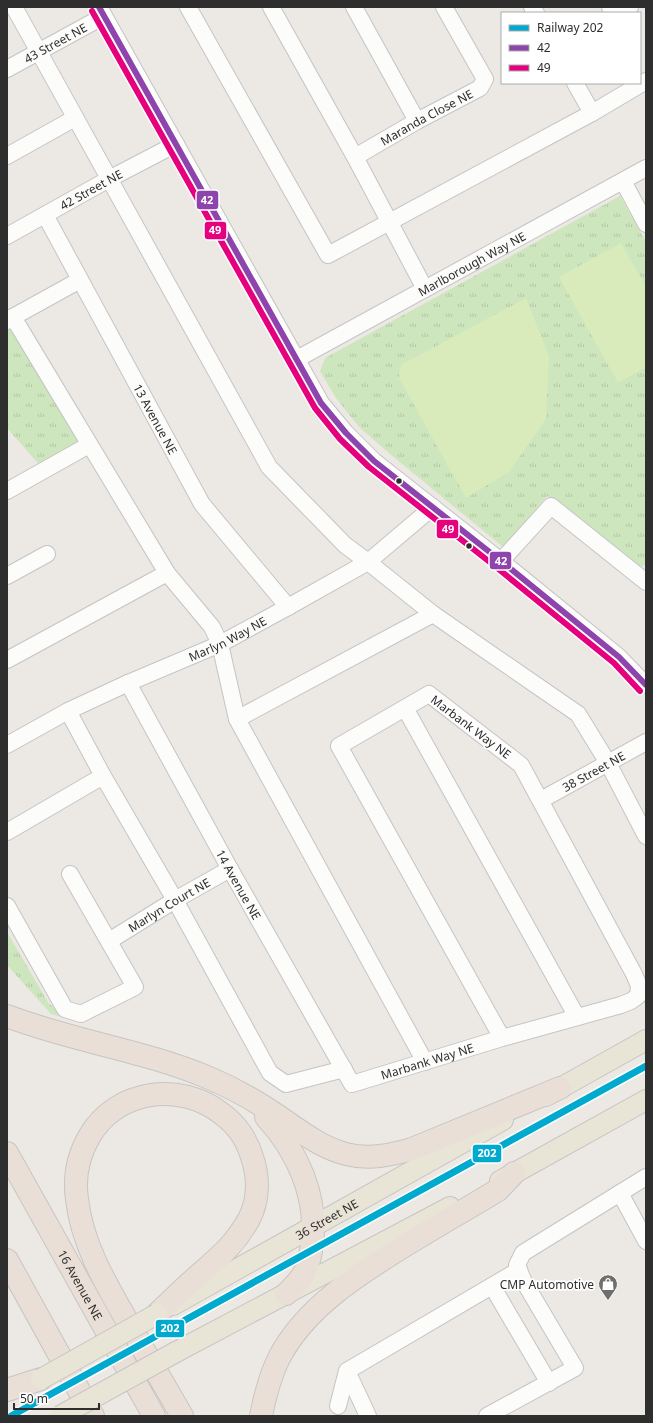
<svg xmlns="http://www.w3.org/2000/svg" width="653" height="1423" font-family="'Noto Sans',sans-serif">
	<defs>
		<pattern id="park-tufts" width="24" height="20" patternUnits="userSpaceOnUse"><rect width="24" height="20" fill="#cee6be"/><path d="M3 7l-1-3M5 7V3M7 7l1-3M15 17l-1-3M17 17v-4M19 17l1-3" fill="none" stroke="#b1c6a4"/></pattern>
	</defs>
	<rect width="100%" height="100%" fill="#ece8e4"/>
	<path fill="url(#park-tufts)" d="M620,196L646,242V564L639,568L547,496L503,547L390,454L359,427L336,398L320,371L325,358Z
		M7,321L89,445L44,470L7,428Z
		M7,932L49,1004L64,1015L77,1018L76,1021L51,1014L7,965Z"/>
	<path fill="#d9eabb" d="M621,243L646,287V367L618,383L559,277Z
		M526,298L549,356L546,419L509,472L466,498L399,378L401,365Z"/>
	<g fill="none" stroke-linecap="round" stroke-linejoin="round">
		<g stroke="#c5c4c5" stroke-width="18">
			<g id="minor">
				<path d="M14,7L269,467L345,545L368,562L433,614"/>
				<path d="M99,7L321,403L346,433L374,461L501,561L619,657L646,685"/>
				<path d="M188,7L328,255L592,113"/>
				<path d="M271,7L355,157L425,289"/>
				<path d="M354,7L417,121"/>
				<path d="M532,7L536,13"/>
				<path d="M610,7L614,12L619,13L630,7"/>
				<path id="s1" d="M7,69L104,16"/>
				<path d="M575,83L592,113L646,81"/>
				<path d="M7,156L75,118"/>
				<path id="s2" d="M355,157L417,121L480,88L485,79L444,7"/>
				<path d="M623,181L646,224"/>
				<path id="s3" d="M45,215L202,504L288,607"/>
				<path id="s4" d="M7,236L109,179L176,144"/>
				<path d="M13,317L80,280"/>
				<path d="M7,321L13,317L167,573L7,660"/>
				<path id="s5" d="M297,359L646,168"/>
				<path d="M7,491L89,445"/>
				<path d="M501,561L551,506L646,582"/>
				<path d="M167,573L212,627L220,644L237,719L425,1062"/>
				<path d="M7,576L47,554"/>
				<path id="s6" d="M128,683L230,869L352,1084L502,1038L621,1005L631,1001L638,996L639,986L634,974L521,765L429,694L339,746L502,1038"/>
				<path d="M405,708L577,1017"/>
				<path d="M68,711L103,776"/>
				<path d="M237,719L433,614L578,714L608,763L646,836"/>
				<path id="s7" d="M7,745L68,711L128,683L220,644L288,607L368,562L433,507"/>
				<path id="s8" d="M541,800L646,742"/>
				<path d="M7,832L103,776L175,900L270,1073L286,1084L344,1069"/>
				<path d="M7,906L65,1009L81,1014L135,987L70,874"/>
				<path id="s9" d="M109,941L175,900L230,869"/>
				<path d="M646,1177L620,1193L646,1241"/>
				<path d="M492,1286L549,1383"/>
				<path d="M338,1406L347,1371"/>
				<path d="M368,1416L347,1371L519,1270"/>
				<path d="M487,1416L575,1368L523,1280L517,1265L523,1253L620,1193"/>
			</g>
		</g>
		<g stroke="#c6c5c4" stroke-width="22">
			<g id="major">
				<path d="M546,1096L646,1040"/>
				<path d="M500,1181L646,1100"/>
				<path id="s10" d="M173,1305L503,1120"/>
				<path d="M176,1352L450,1207"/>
			</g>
		</g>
		<g stroke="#c6c5c4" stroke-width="24">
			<g id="highway">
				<path d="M7,1016C72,1041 142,1050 207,1077C231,1087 256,1101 278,1116C300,1131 320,1147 346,1154C369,1160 391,1155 412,1149L560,1088"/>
				<path d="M266,1117C297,1151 318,1196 312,1243C311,1253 309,1264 304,1273C300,1281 293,1287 286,1294"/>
				<path id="s11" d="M7,1153L154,1416"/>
				<path d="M7,1260L93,1416"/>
				<path d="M157,1314C169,1303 180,1292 191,1282C214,1261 233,1248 249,1219C259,1200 259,1177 252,1157C247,1140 236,1124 222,1114C181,1081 116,1089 89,1137C78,1156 74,1178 77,1199C82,1245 107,1286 130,1326C147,1356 165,1386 182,1416"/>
				<path d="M7,1390L41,1379"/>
				<path d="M261,1416C265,1396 270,1376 279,1358C306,1305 365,1270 414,1240C442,1223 470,1207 498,1190L514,1173"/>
			</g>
		</g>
		<use href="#minor" stroke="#fcfcfb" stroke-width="16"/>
		<use href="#major" stroke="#e8e4d6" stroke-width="20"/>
		<use href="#highway" stroke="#eadfd6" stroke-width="22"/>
		<g stroke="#c6c5c4" stroke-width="22" stroke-linecap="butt">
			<path id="major-bridge" d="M41,1379L157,1314
				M60,1416L176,1352"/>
		</g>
		<use href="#major-bridge" stroke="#e8e4d6" stroke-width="20"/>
		<g stroke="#fff" stroke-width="9">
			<path id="bus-1" d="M99,7L321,403L346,433L374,461L501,561L619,657L646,685"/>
		</g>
		<g stroke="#fff" stroke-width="9">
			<path id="bus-2" d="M92,11L315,408L340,439L369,467L496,567L614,663L640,691"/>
		</g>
		<use href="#bus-1" stroke="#8e44ad" stroke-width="6"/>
		<use href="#bus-2" stroke="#e5007d" stroke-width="6"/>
		<g stroke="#fff" stroke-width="10">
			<path id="rail-1" d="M11,1416L646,1066"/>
		</g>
		<use href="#rail-1" stroke="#00a9ce" stroke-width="7"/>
	</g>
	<defs>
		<g id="shop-pin" transform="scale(1)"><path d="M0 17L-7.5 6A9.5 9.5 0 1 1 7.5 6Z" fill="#706f6e" stroke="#fff"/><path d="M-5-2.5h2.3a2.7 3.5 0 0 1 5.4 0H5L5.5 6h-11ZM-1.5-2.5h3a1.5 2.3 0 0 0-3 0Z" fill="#fff"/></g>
	</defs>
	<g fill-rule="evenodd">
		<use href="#shop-pin" x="608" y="1284"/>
	</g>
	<g fill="#2e2e2e" stroke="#fff" stroke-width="1.5">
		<circle cx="399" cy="481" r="3.5"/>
		<circle cx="469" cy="546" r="3.5"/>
	</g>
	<g text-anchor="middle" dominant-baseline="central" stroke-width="3.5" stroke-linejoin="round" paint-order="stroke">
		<g font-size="12" fill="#2e2e2e" stroke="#fff">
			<text stroke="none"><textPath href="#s1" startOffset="55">43 Street NE</textPath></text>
			<text stroke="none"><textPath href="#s2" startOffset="82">Maranda Close NE</textPath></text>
			<text stroke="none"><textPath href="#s4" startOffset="96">42 Street NE</textPath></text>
			<text stroke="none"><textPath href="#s5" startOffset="199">Marlborough Way NE</textPath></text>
			<text stroke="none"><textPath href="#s3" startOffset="232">13 Avenue NE</textPath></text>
			<text stroke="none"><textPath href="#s7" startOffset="245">Marlyn Way NE</textPath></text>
			<text transform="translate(471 727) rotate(37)">Marbank Way NE</text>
			<text stroke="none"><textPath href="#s8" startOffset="60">38 Street NE</textPath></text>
			<text stroke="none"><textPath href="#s6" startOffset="230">14 Avenue NE</textPath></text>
			<text stroke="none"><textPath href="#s9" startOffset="70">Marlyn Court NE</textPath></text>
			<text stroke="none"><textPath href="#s6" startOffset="538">Marbank Way NE</textPath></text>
			<text stroke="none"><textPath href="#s10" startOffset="176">36 Street NE</textPath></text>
			<text stroke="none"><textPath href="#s11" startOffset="151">16 Avenue NE</textPath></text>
		</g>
		<g font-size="12" fill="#2e2e2e" stroke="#fff" text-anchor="end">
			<text x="594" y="1284">CMP Automotive</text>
		</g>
	</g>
	<g stroke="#fff" stroke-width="1.5">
		<rect x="196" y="190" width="23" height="20" rx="4" fill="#8e44ad"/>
		<rect x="204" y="221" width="23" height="19" rx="4" fill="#e5007d"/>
		<rect x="436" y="519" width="23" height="20" rx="4" fill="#e5007d"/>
		<rect x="489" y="551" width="23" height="19" rx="4" fill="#8e44ad"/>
		<rect x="472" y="1144" width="30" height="19" rx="4" fill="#00a9ce"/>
		<rect x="155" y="1319" width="30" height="19" rx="4" fill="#00a9ce"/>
	</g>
	<g font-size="11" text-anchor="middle" font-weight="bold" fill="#fff">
		<text x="207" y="204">42</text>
		<text x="215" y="234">49</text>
		<text x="448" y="533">49</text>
		<text x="501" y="565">42</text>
		<text x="487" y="1157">202</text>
		<text x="170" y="1332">202</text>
	</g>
	<rect width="653" height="1423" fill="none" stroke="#2e2e2e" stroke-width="16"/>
	<rect x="501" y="12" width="140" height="72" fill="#ffffff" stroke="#ababab"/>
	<rect x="509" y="25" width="20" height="6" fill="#00a9ce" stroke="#ababab"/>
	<text x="537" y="32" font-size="12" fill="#2e2e2e">Railway 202</text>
	<rect x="509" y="45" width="20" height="6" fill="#8e44ad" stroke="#ababab"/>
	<text x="537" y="52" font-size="12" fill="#2e2e2e">42</text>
	<rect x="509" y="65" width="20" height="6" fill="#e5007d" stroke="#ababab"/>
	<text x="537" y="72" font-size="12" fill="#2e2e2e">49</text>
	<path d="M14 1403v6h85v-6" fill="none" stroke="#2e2e2e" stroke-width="2"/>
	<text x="20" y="1403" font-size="12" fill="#2e2e2e" stroke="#ffffff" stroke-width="3" paint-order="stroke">50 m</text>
</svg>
